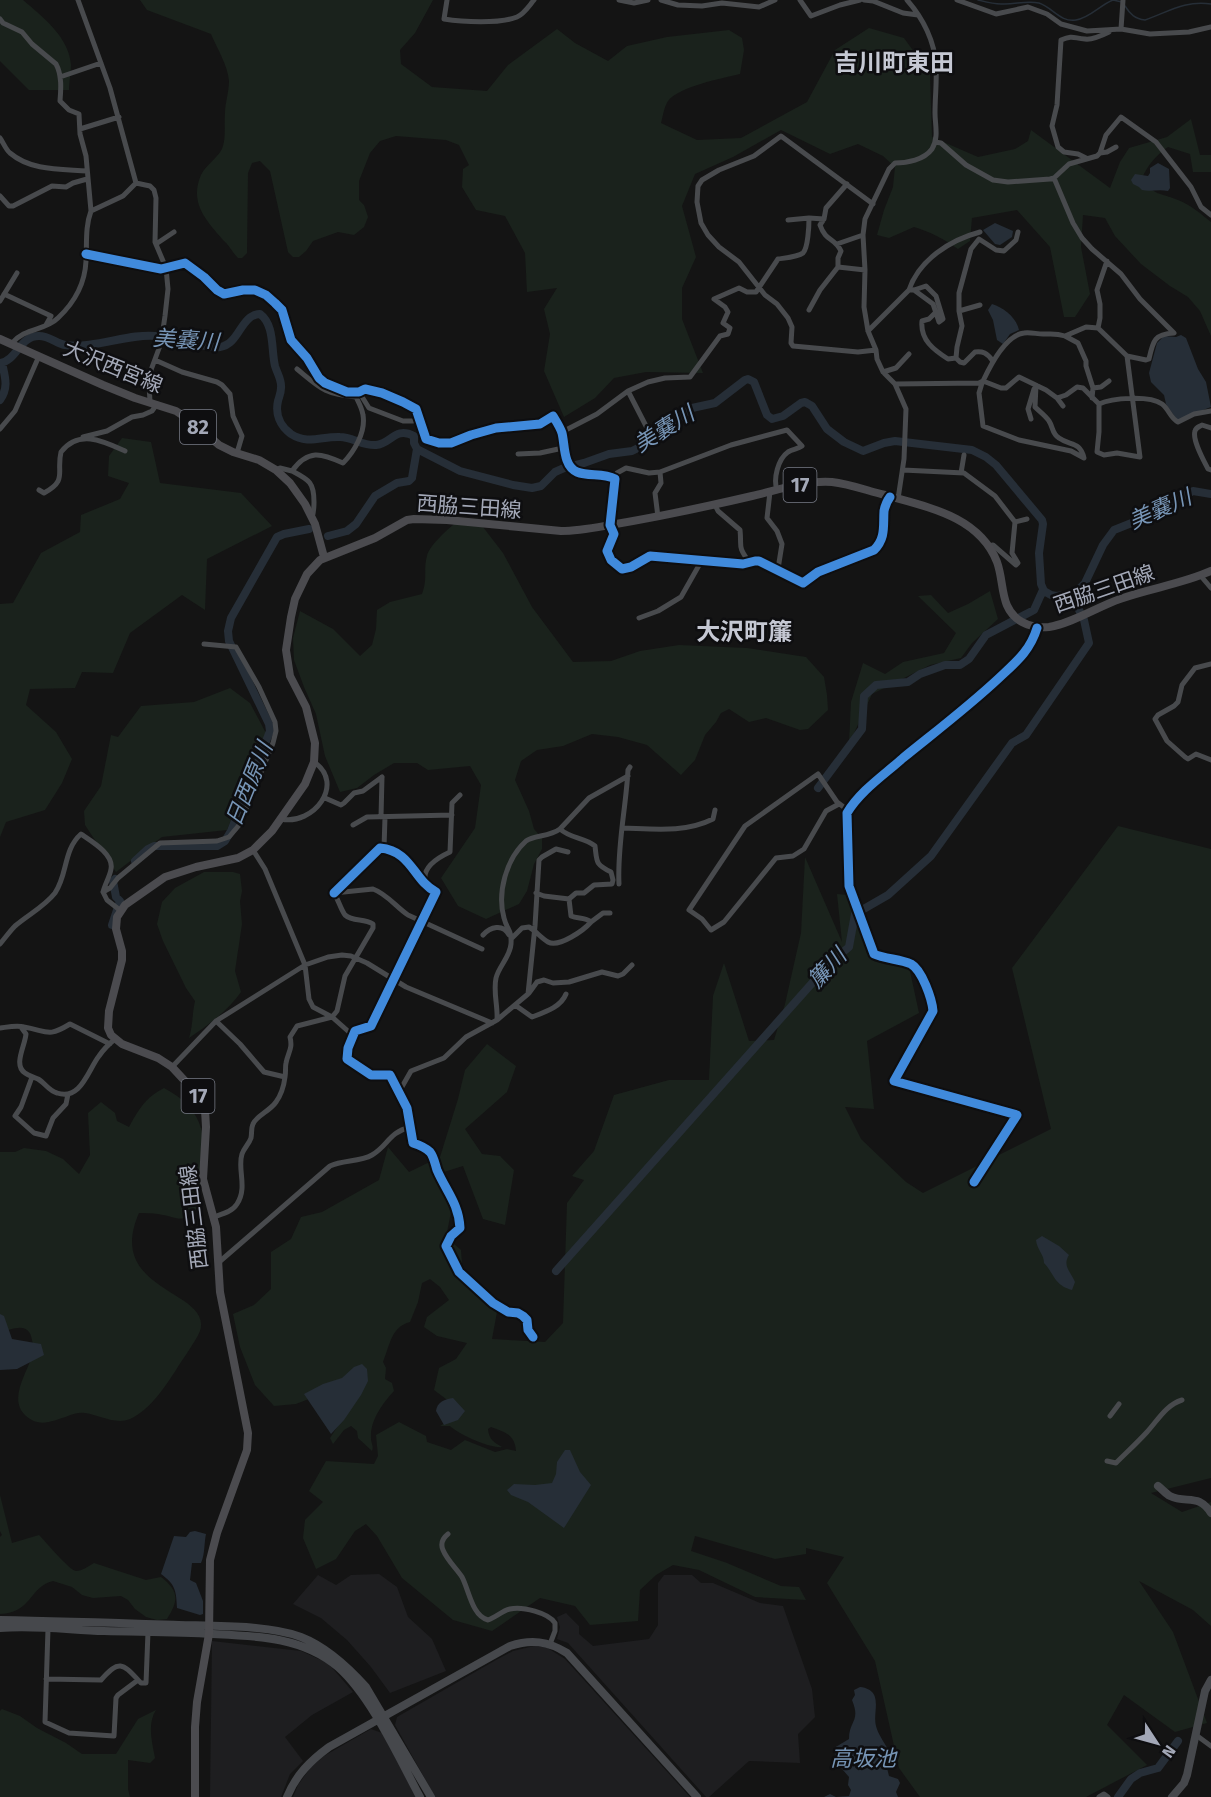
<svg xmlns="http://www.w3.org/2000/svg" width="1211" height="1797" font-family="'Fira Sans','Noto Sans JP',sans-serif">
	<rect width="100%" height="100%" fill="#141414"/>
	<path fill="#1e1e20" d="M379,1574L397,1587L408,1617L432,1639L446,1671L390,1693L371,1667L347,1640L321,1618L293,1604L318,1575L336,1585L351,1575Z
		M664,1575H692L701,1583H713L760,1603L783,1606L812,1689L815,1717L798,1734L800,1763L749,1761L709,1797H706L568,1643L557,1639L560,1627L557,1617L566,1613L579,1626V1634L593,1646L649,1639L658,1625V1583Z
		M212,1641L301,1651L328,1663L353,1692L312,1715L285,1737L303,1761L290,1774L281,1797H210Z
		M534,1646L546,1647L565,1659L690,1797H435L395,1725L397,1717L496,1660L513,1651Z
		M371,1729L382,1733L417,1797H293L298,1785L311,1767L324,1756Z"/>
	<path fill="#1a221c" d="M0,0H23C43,17 69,37 71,65C71,73 69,82 69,90H29L0,61Z
		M140,0H433L415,33L400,50L401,64L432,87L487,91L508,65L557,29L575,43L608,61L627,46L667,37L729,30L742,38L744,50L740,74C723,78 678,87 668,101C664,107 663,116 661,123L697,140L741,138L807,102L835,50L869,28L904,38L930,74L932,137L978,157L1015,149L1028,141L1031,130L1110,188L1120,162L1129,148L1167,137L1191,119L1200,155H1211V172H1193L1190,154L1168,147C1156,155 1148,165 1142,178C1155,197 1159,192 1178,200C1191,205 1201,214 1211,222V336L1200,311L1188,297L1170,286L1141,264L1115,236L1105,218L1083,215L1081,247L1090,294L1075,317H1064L1050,247L1017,210L972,218L970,241L958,249C944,239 931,232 914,227L889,238L877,235L884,210L893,187L895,167L883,156L858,144L830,154L781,130L733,157L695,174L682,206L696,257L682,288V319L703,373L646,372L614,378L595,398L564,417L544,371L550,334L544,309L557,288L527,292L525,253L505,216L476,210L462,187L463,169L469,165L459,145L446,140L396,136L380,141L370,153L359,181V200L364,205L368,217L364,227L354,235L338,232L313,241L306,251L299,257H293L288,252L270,171L260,161L252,163L248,173L247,253L242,258H238C232,252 229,245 223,240C206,220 189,203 201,175C206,164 220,157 223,146C226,136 224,123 225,113C225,103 229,92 229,81C228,66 217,48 211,34L147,10Z
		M122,438L151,442L160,483L241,493L272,526L207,559L205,610L182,595L130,633L113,673L82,672L75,688L30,689L26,705L56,732L72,759L62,783L45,810L6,822L0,837V604L13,603L41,553L80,532L81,515L120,499L129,483L108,476L109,456Z
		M454,524L483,527L503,553L532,607L573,662L611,661L640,651L679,645L747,648L806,657L824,677L827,695L828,710L808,729L800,730L766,718L749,722L729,709L721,713L716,722L705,735L695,760L681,775L647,745L618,737L592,734L563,746L537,750L521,761L515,780L529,811L534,829L542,838V849L534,864L527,891L519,904L486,919L458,906L441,878L475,828L481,785L470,766L428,770L417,763H394L374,775L357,788L340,792L325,756L316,714L304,687L294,660L293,638L300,611L333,629L360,656L372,645L376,629L377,610L390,602L422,594C428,578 423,570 427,556C429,546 446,531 454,524Z
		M990,591L998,619L972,643L961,658L930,665L872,694L849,744L851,702L863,663L885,674L903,662L944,653L956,633L918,596L931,595L948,613L968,604Z
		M230,688L250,703L267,735L252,759L245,786L227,830L162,837L116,872L85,825L84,811L101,786L111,735L118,737L141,706L194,702Z
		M1118,826L1211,849V1478L1151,1493L1182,1512L1211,1502V1626L1193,1610L1139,1581L1173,1632L1207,1723L1175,1732L1124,1695L1107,1725L1147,1765L1086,1797H920L899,1768L875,1661L827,1583L844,1557L806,1548V1554L775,1559L695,1536L691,1551L727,1563L781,1586L799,1587L806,1600L755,1597L699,1570L673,1565L656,1575L640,1590L638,1621L590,1625L575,1606L540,1598L492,1631L453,1620L402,1578L377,1536L366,1524L355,1531L336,1559L316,1569L303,1538L305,1520L323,1502L309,1491L326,1461L374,1464L378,1456L376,1435L399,1422L426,1436L427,1442L451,1450L465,1440L495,1452L507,1449L516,1451C515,1434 504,1432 491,1427L488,1429C489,1440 494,1442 502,1447C491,1449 458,1434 450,1426H440L460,1414L450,1402L434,1390L439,1368L456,1359L467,1343L437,1336L424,1327L427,1317L449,1300L440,1287L430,1279L422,1283L418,1302L410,1322C391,1327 390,1345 383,1362L386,1368L385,1379L392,1383L394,1391C383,1403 370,1420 371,1438C371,1444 374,1445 372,1451L358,1438L357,1431L351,1426L344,1430L333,1444L330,1438L363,1388L329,1391L296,1404L274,1406L255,1385L240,1347L233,1314L254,1305L271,1289V1252L291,1239L301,1217L322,1212L379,1180L388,1147L409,1172L440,1157L458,1099L465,1070L487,1044L516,1066L507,1092L465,1129L482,1154L500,1156L514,1170L505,1225L483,1219L463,1166L444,1172L451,1212L446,1237L461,1250L463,1277L497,1312L492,1339L545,1342L563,1323L567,1203L584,1180L572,1176L594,1151L614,1095L669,1080H709L713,996L724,963L749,1041L774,1040L785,1004L801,933L805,857L842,942L837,894L847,895L867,936L866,952L876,961L908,962L919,1013L867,1041L874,1109L845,1107L861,1139L906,1182L923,1193L1051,1129L1012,968Z
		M204,872H233L240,874L242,891L240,901L242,924L235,971L241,992C228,1011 208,1025 189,1038C193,1026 192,1014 195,1001L186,988L163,941L157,924L162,902L175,888Z
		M164,1088C173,1093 183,1099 190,1108C213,1134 202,1176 197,1208C183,1225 177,1217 158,1214C152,1213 145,1213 139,1213C104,1292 213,1290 200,1331C196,1341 182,1360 176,1370C165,1387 150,1410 130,1419C115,1425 100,1415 85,1413C79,1412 73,1414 68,1416C52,1421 40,1428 26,1416C7,1399 28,1372 33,1353C34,1349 33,1344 32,1340C29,1321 12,1329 0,1333V1152H15L24,1148L46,1151L63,1159L79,1174L90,1155L88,1113L101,1102L115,1113L117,1121L129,1127C139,1109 145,1098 164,1088Z
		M0,1495L12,1543L39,1535C46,1542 69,1570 76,1571C82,1571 89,1566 94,1563L146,1580L161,1577C179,1591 179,1600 167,1619L157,1620L146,1617L135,1609L128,1600L121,1596L93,1598L82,1595L72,1587L53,1581C29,1587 32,1613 0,1614V1537L2,1535L0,1531Z
		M2,1709L20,1716L37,1728L66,1743L82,1754H116L138,1719L156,1710C147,1724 152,1742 155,1758L150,1763L128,1760V1789L130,1797H0V1711Z"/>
	<path fill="#262e37" d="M1158,163L1169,169L1170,188L1168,191C1158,189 1151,192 1142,190L1139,187L1133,184L1131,180L1135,174L1148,176L1150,173V168Z
		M995,223L1013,231L1012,237L1000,245L995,244L983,230Z
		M992,304C1004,308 1016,317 1019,330L1010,334L1003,344L997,340L993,320L988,310Z
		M1181,335L1186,338L1198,369L1206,382L1211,407L1177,420L1166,404L1164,395L1151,382L1149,373L1157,343L1164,336L1176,337Z
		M1042,1236L1059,1246L1069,1255C1062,1266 1071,1272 1075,1282L1072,1290C1054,1285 1055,1275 1044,1263C1044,1254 1037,1250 1036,1240Z
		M0,1314L4,1316L12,1339L41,1344L44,1355L17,1369L0,1370Z
		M362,1364L367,1369L368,1381L361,1395L344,1420L331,1434L304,1394L323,1384L342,1378L354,1367Z
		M453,1398L465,1411L458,1420L444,1425L436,1411C437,1402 445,1399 453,1398Z
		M565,1450H570L580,1472L591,1485L564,1528L528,1502L511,1495L507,1490L514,1484L535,1485L552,1483L556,1474L557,1462Z
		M195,1531L206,1534C204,1543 205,1554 201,1563H192L190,1580L196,1583L203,1601V1614L200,1615L177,1608C176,1591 176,1585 161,1574L174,1536L186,1537L190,1532Z
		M860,1687C885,1690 872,1712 876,1726C878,1735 886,1744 889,1752L885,1760L889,1776L898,1779L900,1783L896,1792L898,1797H824L830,1794L836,1797L849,1796L851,1790L848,1785L849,1777L836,1762L834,1748L849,1739C849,1720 861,1722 852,1700L855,1695L854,1690Z"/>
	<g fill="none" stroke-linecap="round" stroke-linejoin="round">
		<path stroke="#262e37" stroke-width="1.5" d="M978,0C986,2 993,4 1001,4C1014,5 1026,0 1039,3C1052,7 1061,23 1076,20C1090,18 1100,5 1113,0L1122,2
			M1125,6C1130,14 1135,19 1145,20C1168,12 1185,0 1211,4"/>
		<path stroke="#262e37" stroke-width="8" d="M0,363C18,360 19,336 39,336C49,336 56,343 65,345C95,349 129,333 156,336C173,338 206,349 220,347C240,344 240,315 260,314C275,325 271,350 275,366C277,373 282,380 281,388C281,393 279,397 278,401C275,414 280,426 291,434C308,445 322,436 340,437C352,437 363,446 376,445C391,444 395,426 414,436V443L417,449L460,471L513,485L532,488L541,486L555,472L564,468L584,463L609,454L632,451L646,444L692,408L715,403L745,380L748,379L754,382L767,415L772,419L783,416L801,403L805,402L812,406L827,429L844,442L863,451L884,443L895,441L972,450L986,457L996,465L1042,520L1043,524L1039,553L1041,584L1044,591L1051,595L1056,596L1071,594L1075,593L1085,583L1103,545L1114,530L1139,520L1193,491L1211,494
			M0,400C9,387 5,377 2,363
			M328,536L347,531L356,524L375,496L397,483L409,481L412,478L417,449
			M818,788L862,729L864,696L876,685L908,682L920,674L945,665H960L969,659L986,635L1034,610L1043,590
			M135,861L148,849L154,846H217L225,841L231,831L270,731L269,724L229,641L228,631L231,618L277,537L284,534L309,529
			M112,925L120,901L116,897L113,881L115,879
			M556,1271L830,963L849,947L855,914L888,895L931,856L1012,743L1026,735L1089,643L1084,620L1071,594
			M1118,1797L1131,1779L1140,1773L1158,1768L1178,1741"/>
		<path stroke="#484a4d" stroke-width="5" d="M447,0L444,19C462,22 500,24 517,17C524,14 529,6 534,0
			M619,0L634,3L648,0
			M661,0L678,5L702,6L722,3L759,7L775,0
			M800,0L811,16L840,5L860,0
			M864,0L873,1L903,13L918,15
			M957,0L996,14L1028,7L1047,14L1061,24L1087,31L1121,29L1150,34L1189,32L1211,27
			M0,19L3,23L22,32L32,44L56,64C62,75 61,89 60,101L69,110L79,114L80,134L86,156L91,211
			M1121,29L1123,0
			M60,77L101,63
			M80,129L119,117
			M0,138C3,142 6,150 10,153C31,171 61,169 87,171
			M935,142L941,143L966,165L993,180L1008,182L1050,179L1054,178L1069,164L1097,156L1100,153L1106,135L1121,117L1156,142L1191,187L1201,207L1211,215
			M1100,153L1107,152L1116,147
			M1086,158L1078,154L1064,152L1058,147L1052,126L1057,105L1061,40C1073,35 1073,38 1085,39C1092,40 1103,35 1109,32
			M1054,178L1073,223L1082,238L1092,249L1121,274L1140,299L1174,333C1154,334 1153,341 1149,359L1146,360L1127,356
			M136,183L150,186L154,190L156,198L155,242L166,268L168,289L165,316L161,343L151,370L149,384L150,402
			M0,196L9,206H13L52,186L66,187L73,183L87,179
			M873,204L781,136L754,156L719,170L702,180L698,186L697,202L701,223L708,235L719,247L739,262L765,295L777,304L788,318L792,327L791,343L793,346L858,352L876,350
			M788,220L809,218L824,219
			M156,244L174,232
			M837,244L863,235
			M86,254L161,269L185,263L204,277L217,290L224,294L243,290H255L266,295L275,303L282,310L291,340L307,358L319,378L325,383L347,392H359L365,389L382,393L403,402L416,409L426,439L439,443H451L471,435L496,428L540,424L553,416C556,421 560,427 562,433C565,445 563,466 577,472C589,477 603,472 615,479L610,525L614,534L607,551L611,560L622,569L631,567L650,556L743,564L755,561H759L803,583L818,572L874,550C886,538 883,526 884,511C885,506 887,501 890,497
			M838,267L865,270
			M909,290H914L926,286L936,296L943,319L939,322L933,304L914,290
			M4,294L51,316L46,325
			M0,301L17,273
			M809,310L820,290L838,267V258L841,251C834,237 826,242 820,225L824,219L826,208L847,184
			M959,311L980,305
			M936,312L929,319L922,321C920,340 934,350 948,359L956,358L960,362L964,363L975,352C983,351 987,353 992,360
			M1098,328L1100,318V304L1097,290L1107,261
			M868,331L909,290C919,260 950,240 980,232
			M1065,336L1078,343L1086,361V366L1093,388L1092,398
			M11,344C25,327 45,331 58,318C74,303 85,283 86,261C87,244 85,227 91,211L123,196L136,183L110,88L78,0
			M956,358L957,347L962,326L959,311V293L971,249L979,239L996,250L1004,251L1016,240L1018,232
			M155,360L182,372L217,382L222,385L230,394L233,416L242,436L237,453
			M297,369C320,388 324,394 356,397
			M883,372L896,368L909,354
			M982,383L979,393L983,426L1019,440L1071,451L1084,458C1080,441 1070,446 1059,438C1052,434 1053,427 1049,421C1046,416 1039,411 1035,407L1036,385
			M895,384L979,383L983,381L1001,388H1006L1019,377L1046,390L1057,398L1066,395L1077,387L1083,388L1099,404V432L1097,452L1104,455L1117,453L1140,457L1127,356L1098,328L1086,327L1065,336C1056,333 1053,334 1043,334C1037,334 1030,332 1024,333C1006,335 990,366 983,381
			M1093,388L1101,387L1109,381
			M628,391L646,426
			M359,392L369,408L403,421H413
			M1057,398L1063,406
			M1099,404C1112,398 1149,395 1162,404C1169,409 1170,418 1178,422L1194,414L1211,411
			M1031,419L1028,409L1034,389
			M1211,428L1202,425C1199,427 1196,427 1195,431C1192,440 1204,461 1208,469L1211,470
			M0,429L15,411L39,356
			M562,432L597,414L628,391L648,382L665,378L690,377L720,336L728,334L730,328L723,323L728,312L725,307L714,299L739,288L747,292H756L778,259C784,258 798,257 803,253C808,248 809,226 809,218
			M83,437L107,431L132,417L143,415L152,411L157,404
			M518,454L540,453L563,448
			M276,470L280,468L292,471C308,449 321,453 343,463C354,452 366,432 363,415C362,408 359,403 356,397L359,392
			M903,470L964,473L995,496L1015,522L1012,553L1018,563L1016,565L993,545L988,546
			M292,471C309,480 314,482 314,502C314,507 314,512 312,517
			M961,473L964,455
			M615,479L617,473L626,468L649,473L660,472L731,445L787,430L802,446C798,449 793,449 788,452C778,459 773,479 777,490
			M39,490L44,493C68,480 56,473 61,452C79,429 103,441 125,451
			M770,492L767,518L777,531L782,544L778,569
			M898,499L904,459L906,409L895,384L883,372L877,359L876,350L868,331L864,307L865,270L863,235L865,219L889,169L895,163C907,163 924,160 932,149C939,137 935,125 935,113C935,97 937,81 936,66C935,42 923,18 907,0
			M715,505L718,511L740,530C742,548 737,545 749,562
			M658,517L655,493L661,483L660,472
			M1015,522L1027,519
			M1200,575L1211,588
			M639,618L658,611L681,597L702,560
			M1211,664L1195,668L1182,685L1178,702L1174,706L1158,715L1155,719L1167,741L1185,757L1188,759L1196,754L1211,760
			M325,798L341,805L344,803L354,793L363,791L382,777
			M839,804L826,811L804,849L793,856L776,858L724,922L711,930L702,919L689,910L745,826L818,774L837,802L849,811
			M381,817L382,777
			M281,819C313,826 346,784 314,762
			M353,825L367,817L452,815
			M623,828C654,829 685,833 713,819L715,810
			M560,829C571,839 584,837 595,846C597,862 595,864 611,872L613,880L612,884L594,885L584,893H576L569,899
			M384,848L385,817
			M253,850L265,869L305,965L309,999L313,1007L332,1017L349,1032L351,1039
			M426,884C420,868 437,858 450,852L452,803L460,795
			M619,884C617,846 626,808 628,770L630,767
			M103,892L110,888L118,878L160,843L217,841L229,837L240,824L273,743L276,731L275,722L259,687L236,647L204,644
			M334,893L380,848C412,851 413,880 436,892L371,1026L355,1031L348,1048L347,1059L371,1075H390L407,1108L413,1143C419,1145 426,1148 430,1152C434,1157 435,1164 437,1170C446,1191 459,1204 460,1228L451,1236L446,1246L459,1272L493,1303L508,1312L518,1313L523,1316L527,1320L528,1330L533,1337
			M334,893L373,889C387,894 396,907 408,915L482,949
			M591,922L603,913H610
			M483,935C490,927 503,923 509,935
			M512,938L522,928L529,927C536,931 541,938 548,942C559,948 584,930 591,922C585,917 578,919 571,916L569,899L544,896L536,893
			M0,944C5,938 10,931 15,926C29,914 44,907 55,893C68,874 63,850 81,834C91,841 114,854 111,869C110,876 105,884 103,892L107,900L121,911
			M529,993L537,982L544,980L553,983L569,982L602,972L618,976L623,974L632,965
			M515,1005L532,1017C545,1012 561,1007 566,994
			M497,1020L528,994L535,926L539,860L542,857L556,849L568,852
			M216,1021L240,1044L264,1072L285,1077
			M21,1027L26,1034C25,1046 13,1065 25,1073C29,1076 34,1077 38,1079C45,1083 49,1091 57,1093C81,1101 88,1070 99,1056C103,1050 109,1044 115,1039
			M0,1028C8,1027 17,1025 24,1027C48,1031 47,1038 70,1024L110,1044
			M172,1067L216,1021L305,965L328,957L342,955L351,956L367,963L406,987L492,1023
			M32,1077L21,1107L15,1116L34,1133L46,1136L53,1118L66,1104L68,1094
			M399,1092L411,1071L444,1058L466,1037L497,1020C498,1006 493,992 496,978C499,966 510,957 511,944C512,930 507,930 504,918C497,893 506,859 526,841C534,835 549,837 560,829L589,798L628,776
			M974,1182L1017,1115L894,1081L933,1011C932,999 922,970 911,964C900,959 885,959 874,954L849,886L847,813C860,791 884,775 903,758C935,732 968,707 999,678C1016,662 1030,651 1037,628
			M214,1217C222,1214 232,1212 237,1204C248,1187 237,1169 242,1154C244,1148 249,1144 251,1138C252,1133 251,1128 253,1124C256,1116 270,1111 276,1102C281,1095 284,1085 285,1077C286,1072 285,1067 286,1063C288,1052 293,1049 290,1037L297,1026L332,1017L337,1011L345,976L373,928V924C364,918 353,922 345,915C341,910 338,899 334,893
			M218,1263L330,1166C343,1160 360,1162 372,1155C388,1146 388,1133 410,1127
			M1110,1416L1119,1404
			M1107,1461L1116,1463C1126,1453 1137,1443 1147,1432C1158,1420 1166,1405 1182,1400
			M448,1534C443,1538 440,1543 443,1550C447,1560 456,1568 462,1577C469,1590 472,1616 488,1620C496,1617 502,1611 510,1609C522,1606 549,1613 555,1623V1631L550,1644
			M48,1629L45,1722L69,1733L114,1736L116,1698L118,1695L138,1680
			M46,1679L101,1680C120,1658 123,1664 141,1683H146L148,1632
			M1196,1735L1211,1746
			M1099,1797L1104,1794L1108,1797"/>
		<path stroke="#46484c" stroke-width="8" d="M1158,1486C1162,1489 1166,1494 1170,1496C1186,1504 1199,1493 1211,1513
			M0,1620C60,1621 119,1623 179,1625C214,1626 269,1625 301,1637C327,1647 348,1667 366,1687L431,1797
			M0,1628C35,1625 70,1630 104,1631C141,1632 177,1632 213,1634C257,1636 303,1637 338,1667C371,1696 399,1758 420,1797
			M287,1797C296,1775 310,1761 329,1747L510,1646C531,1639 548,1641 567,1653L697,1797
			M1172,1797L1184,1783L1187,1775L1205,1691L1211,1680"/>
		<path stroke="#4b4b4f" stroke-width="8" d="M0,339L103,385L135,398L176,411L194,423L219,445L233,452L259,460L276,470L290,483L305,504L315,524L324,557
			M195,1797V1727L197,1702L209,1634L210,1560L217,1533L247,1450L248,1433L220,1292L216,1227L203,1179L206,1127L205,1110L197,1094L172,1067L158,1058L122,1044L111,1035L108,1028L109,1011L122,960V951L116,929L117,917L125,905L165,877L196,867L238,858L253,850L272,831L305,784L314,762L315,743L306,707L290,676L286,650L291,617L295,599L307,574L320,560L375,538L407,520L414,519L447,520L561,531C578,531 593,528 610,525C658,517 705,507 752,496C778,490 806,480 832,482C850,484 868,491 885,495C927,507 979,516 997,562C1005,584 999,609 1022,622C1031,627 1039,628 1049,627C1073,623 1097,607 1120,599C1151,588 1182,584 1211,571"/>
		<g stroke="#0e0e10" stroke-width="13">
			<path id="cycleway" d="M86,254L161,269L185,263L204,277L217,290L224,294L243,290H255L266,295L275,303L282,310L291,340L307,358L319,378L325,383L347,392H359L365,389L382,393L403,402L416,409L426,439L439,443H451L471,435L496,428L540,424L553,416C556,421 560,427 562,433C565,445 563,466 577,472C589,477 603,472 615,479L610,525L614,534L607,551L611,560L622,569L631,567L650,556L743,564L755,561H759L803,583L818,572L874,550C886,538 883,526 884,511C885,506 887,501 890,497
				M334,893L380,848C412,851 413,880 436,892L371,1026L355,1031L348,1048L347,1059L371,1075H390L407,1108L413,1143C419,1145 426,1148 430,1152C434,1157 435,1164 437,1170C446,1191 459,1204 460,1228L451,1236L446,1246L459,1272L493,1303L508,1312L518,1313L523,1316L527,1320L528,1330L533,1337
				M974,1182L1017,1115L894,1081L933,1011C932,999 922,970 911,964C900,959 885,959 874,954L849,886L847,813C860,791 884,775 903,758C935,732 968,707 999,678C1016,662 1030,651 1037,628"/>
		</g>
		<use href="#cycleway" stroke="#408adc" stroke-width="9"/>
	</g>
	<g text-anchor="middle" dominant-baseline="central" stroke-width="5" stroke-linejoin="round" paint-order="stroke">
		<g fill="#0e0e10" stroke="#767a85" stroke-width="1.5">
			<rect x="180" y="410" width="36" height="34" rx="4.5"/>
			<rect x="783.5" y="468" width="33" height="34" rx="4.5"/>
			<rect x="181.5" y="1079" width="33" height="34" rx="4.5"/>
		</g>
		<g font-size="20" font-weight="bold" fill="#a3a8b7">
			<text x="198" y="427">82</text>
			<text x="800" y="485">17</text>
			<text x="198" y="1096">17</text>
		</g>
		<g font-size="21" fill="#a3a8b7" stroke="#0e0e10">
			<text transform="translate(113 367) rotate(22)">大沢西宮線</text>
			<text transform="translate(469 507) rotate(4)">西脇三田線</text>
			<text transform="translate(1104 589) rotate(-19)">西脇三田線</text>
			<text transform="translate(194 1217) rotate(-97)">西脇三田線</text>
		</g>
		<g font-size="22" font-style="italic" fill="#7795b6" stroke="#0e0e10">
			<text transform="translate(186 340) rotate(4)">美嚢川</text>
			<text transform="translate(664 429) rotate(-32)">美嚢川</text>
			<text transform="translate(1160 509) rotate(-24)">美嚢川</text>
			<text transform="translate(249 784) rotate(-68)">日西原川</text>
			<text transform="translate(827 968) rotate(-47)">簾川</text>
			<text x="863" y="1758">高坂池</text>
		</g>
		<g font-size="24" font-weight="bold" fill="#c5c8d3" stroke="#0e0e10">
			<text x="894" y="63">吉川町東田</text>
			<text x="744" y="632">大沢町簾</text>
		</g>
	</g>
	<g transform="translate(1157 1743) rotate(126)" stroke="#0e0e10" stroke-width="4.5" paint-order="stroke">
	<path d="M0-4.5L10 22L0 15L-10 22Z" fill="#a3a8b7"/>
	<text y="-9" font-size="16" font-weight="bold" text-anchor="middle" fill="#a3a8b7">N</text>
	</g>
</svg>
